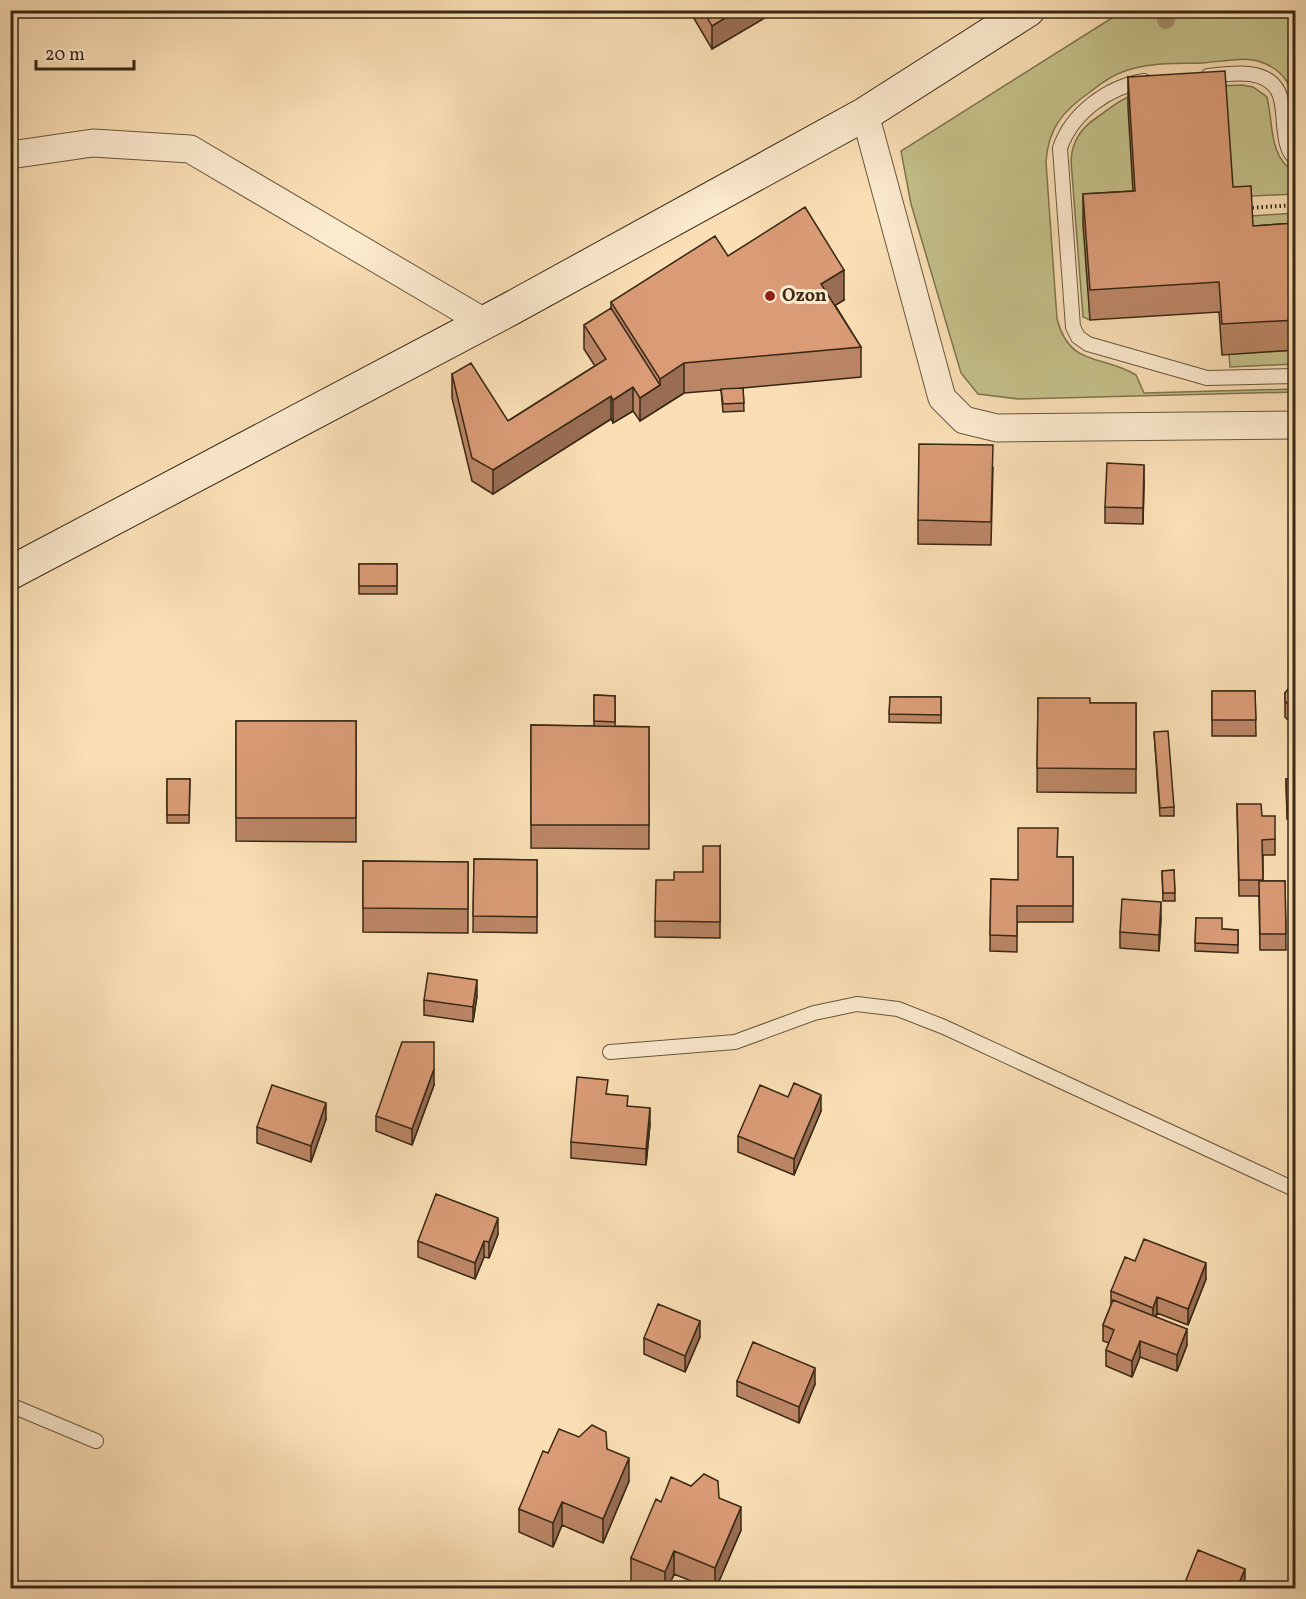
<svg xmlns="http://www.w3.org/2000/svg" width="1306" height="1599" font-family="Vollkorn,serif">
	<rect width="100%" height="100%" fill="#fadfb5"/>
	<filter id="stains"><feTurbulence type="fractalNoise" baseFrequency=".00333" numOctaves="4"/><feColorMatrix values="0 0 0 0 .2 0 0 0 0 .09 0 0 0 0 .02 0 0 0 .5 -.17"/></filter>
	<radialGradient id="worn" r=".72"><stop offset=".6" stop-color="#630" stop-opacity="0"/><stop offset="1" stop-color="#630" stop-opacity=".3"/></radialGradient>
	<path fill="#c4c089" stroke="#7e744f" stroke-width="1.5" d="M1123,11H1295V111C1293,88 1286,71 1261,62C1244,56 1220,62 1202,63C1178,64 1148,62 1125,71C1112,75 1100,84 1090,92C1063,111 1048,128 1046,162L1057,319C1070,368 1102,354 1136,375L1144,393L1295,389V392L1019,399L978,394L961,373L911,204L901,151Z
		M1242,85L1253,87L1267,97C1274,127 1268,155 1295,173V194L1231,197L1135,221L1090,320L1083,317L1071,161C1072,140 1082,127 1099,116C1110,108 1122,98 1135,94C1168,84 1208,87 1242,85Z
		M1295,213V253L1253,256L1251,216Z
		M1295,350V364L1230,367L1229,354Z"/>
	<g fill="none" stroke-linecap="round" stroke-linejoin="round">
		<g stroke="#68563d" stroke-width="16">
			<path id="lane" d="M1208,76C1229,74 1265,67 1278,91C1284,102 1283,121 1285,133C1286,143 1288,153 1296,159
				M1144,81C1108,87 1072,113 1060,148L1073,327L1078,337L1088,344L1207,378L1296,376
				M610,1052L735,1042L814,1013L857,1004L898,1009L944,1027L1296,1190
				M10,1405L96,1441"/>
		</g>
		<g stroke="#68563d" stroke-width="29">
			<path id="street" d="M865,114L942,398L964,420L997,428L1296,425
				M10,155L93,143L190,149L484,322"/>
		</g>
		<g stroke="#382815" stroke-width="35">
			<path id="secondary" d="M10,573L510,309L865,114L1028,10"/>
		</g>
		<path stroke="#382815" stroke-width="4" stroke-dasharray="1.5 3" stroke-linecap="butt" d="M1248,208L1296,205"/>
		<use href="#lane" stroke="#fceacf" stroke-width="14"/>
		<use href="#street" stroke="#fceacf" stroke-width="27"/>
		<use href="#secondary" stroke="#fceacf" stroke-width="33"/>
	</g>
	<circle fill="#a38f6d" cx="1166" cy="20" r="9"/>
	<path fill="#bb8666" stroke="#382815" stroke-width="1.5" d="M689,10H778L712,49Z
		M1128,77L1233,187L1253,226L1296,223V350L1222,355L1219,312L1090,320L1083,224V194L1133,191L1128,107Z
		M728,256L844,300L835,305L861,347V377L743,388L744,411L723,412L721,390L684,393L640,421L633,411L613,423L611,419L493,494L472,481L452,398V374L508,421L595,366L584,349V325L611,309V302Z
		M993,468L991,545L918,544V520Z
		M1144,481L1143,524L1105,523V507Z
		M359,564H397V594H359Z
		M1296,685V723L1290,722L1285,717V693Z
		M1212,691H1255L1256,736H1212Z
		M594,695L615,696V726L649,727V849L531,848V725L594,726Z
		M890,697H941V723L889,722Z
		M1038,698L1090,703H1136V793L1037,792Z
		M236,721H356V842L236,841Z
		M1154,732L1174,807V816H1160Z
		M167,779H190L189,823H167Z
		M1286,779H1296V819H1287Z
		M1237,804L1275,839V855H1263V881H1285L1286,950H1260L1259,896H1239Z
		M720,846V938L655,937V921L674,880L703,872Z
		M1057,857H1073V922H1017V952L990,951L991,879L1018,880Z
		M474,859L537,860V933L473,932Z
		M363,861L468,862V933L363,932Z
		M1174,870L1175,901H1163L1162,871Z
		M1161,918L1159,951L1120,948V932Z
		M1196,918L1222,929L1238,930V953L1195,951Z
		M477,996L473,1022L424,1015V1000Z
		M434,1085L412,1145L376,1131V1116Z
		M608,1094L628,1106L650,1124L646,1165L571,1158V1142Z
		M821,1111L794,1175L738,1152V1136Z
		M326,1119L311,1162L257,1143V1127Z
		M498,1234L489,1258L484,1257L475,1279L418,1257V1241Z
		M1135,1261L1206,1279L1188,1325L1157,1313L1156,1317L1187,1345L1177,1371L1140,1357L1132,1377L1106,1366V1350L1109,1343L1103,1341V1325L1111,1305V1291Z
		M700,1337L685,1372L644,1354V1338Z
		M737,1381L815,1384L799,1423L737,1396Z
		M1296,1445V1488L1289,1485V1462Z
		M607,1449L629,1481L603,1543L562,1525L553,1547L519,1532V1509L548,1453Z
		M719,1498L741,1530L716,1588H708L674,1574L668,1588H648L631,1581V1558L661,1502Z"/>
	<path fill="#996d53" stroke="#382815" stroke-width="1.5" d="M738,10H778L712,49V26Z
		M844,270V300L821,314V284Z
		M684,363V393L640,421V398L660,385V379Z
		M633,387V411L613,423V400Z
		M611,396V419L493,494V470Z
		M1144,465V481L1143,524V508Z
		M1161,902V918L1159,951V935Z
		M477,980V996L473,1022V1007Z
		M434,1069V1085L412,1145V1129Z
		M821,1095V1111L794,1175V1159Z
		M326,1103V1119L311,1162V1146Z
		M650,1108V1124L646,1165V1149Z
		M498,1218V1234L489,1258V1242Z
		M484,1241V1257L475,1279V1263Z
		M1206,1263V1279L1188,1325V1309Z
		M1157,1297V1313L1153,1324V1308Z
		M700,1321V1337L685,1372V1356Z
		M1187,1329V1345L1177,1371V1355Z
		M1140,1341V1357L1132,1377V1361Z
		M815,1368V1384L799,1423V1407Z
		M629,1458V1481L603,1543V1519Z
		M562,1502V1525L553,1547V1523Z
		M741,1507V1530L716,1588H715V1568Z
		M674,1551V1574L668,1588H665V1572Z
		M1245,1569V1585L1243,1588H1237Z"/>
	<path fill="#da9c77" stroke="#382815" stroke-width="1.5" d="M703,10H738L712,26Z
		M1225,71L1233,187L1251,186L1253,226L1296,223V320L1222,324L1219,282L1090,290L1083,194L1135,191L1128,77Z
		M805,207L844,270L821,284L861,347L684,363L660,379L611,302L715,236L728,256Z
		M611,308L660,385L640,398L633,387L613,400L611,396L493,470L472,458L452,374L471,363L508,421L606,359L584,325Z
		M743,388L744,403L723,404L721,389Z
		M919,444L993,445L991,522L918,520Z
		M1107,463L1144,465L1143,508L1105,507Z
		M359,564H397V586H359Z
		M1291,685H1296V707L1290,706L1285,701V693Z
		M1212,691H1255L1256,720H1212Z
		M594,695L615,696V722L594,721Z
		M890,697H941V715L889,714Z
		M1038,698H1090V703H1136V769L1037,768Z
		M236,721H356V818H236Z
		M531,725L649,727V825H531Z
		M1168,731L1174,807L1160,808L1154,732Z
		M167,779H190L189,815H167Z
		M1286,779H1296V811H1287Z
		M1237,804H1261L1262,816H1275V839L1262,840L1263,880H1239Z
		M1018,828H1058L1057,857H1073V906H1017V936L990,935L991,879L1018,880Z
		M703,846H720V922L655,921L656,880H674V872H703Z
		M474,859L537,860V917L473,916Z
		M363,861L468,862V909L363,908Z
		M1174,870L1175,893H1163L1162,871Z
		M1259,881H1285L1286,934H1260Z
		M1122,899L1161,902L1159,935L1120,932Z
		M1196,918H1222V929L1238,930V945L1195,943Z
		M428,973L477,980L473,1007L424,1000Z
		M402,1042H434V1069L412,1129L376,1116Z
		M577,1077L608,1080L606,1094L628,1096L627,1106L650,1108L646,1149L571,1142Z
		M794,1083L821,1095L794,1159L738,1136L760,1085L788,1097Z
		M272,1085L326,1103L311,1146L257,1127Z
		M436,1194L498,1218L489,1242L484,1241L475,1263L418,1241Z
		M1144,1239L1206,1263L1188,1309L1157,1297L1153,1308L1111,1291L1125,1257L1135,1261Z
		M1113,1300L1187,1329L1177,1355L1140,1341L1132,1361L1106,1350L1114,1330L1103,1325Z
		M658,1304L700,1321L685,1356L644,1338Z
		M753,1342L815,1368L799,1407L737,1381Z
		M592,1425L606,1432L607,1449L629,1458L603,1519L562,1502L553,1523L519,1509L543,1451L548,1453L559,1429L579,1437Z
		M1296,1445V1464L1289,1462Z
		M704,1474L718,1481L719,1498L741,1507L715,1568L674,1551L665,1572L631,1558L656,1499L661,1502L671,1477L691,1486Z
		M1198,1550L1245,1569L1237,1588H1192L1184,1585Z"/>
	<circle fill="#8f2418" stroke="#fceacf" stroke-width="2" cx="770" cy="296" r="6"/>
	<g text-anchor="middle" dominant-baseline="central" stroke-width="6" stroke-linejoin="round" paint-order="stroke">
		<g font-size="18" font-weight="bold" fill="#382815" stroke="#fceacf" text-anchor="start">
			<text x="782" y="296">Ozon</text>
		</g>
	</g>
	<rect width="1306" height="1599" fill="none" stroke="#fadfb5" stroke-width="36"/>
	<rect x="12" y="12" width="1282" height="1575" fill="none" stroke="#382815" stroke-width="3"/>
	<rect x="18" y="18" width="1270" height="1563" fill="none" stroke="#382815" stroke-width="1.5"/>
	<path d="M36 60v9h98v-9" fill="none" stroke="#382815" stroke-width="3"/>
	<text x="45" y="60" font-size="18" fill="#382815" stroke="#fceacf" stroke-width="4.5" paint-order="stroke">20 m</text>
	<rect width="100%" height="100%" filter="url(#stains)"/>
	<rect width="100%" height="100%" fill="url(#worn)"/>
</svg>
